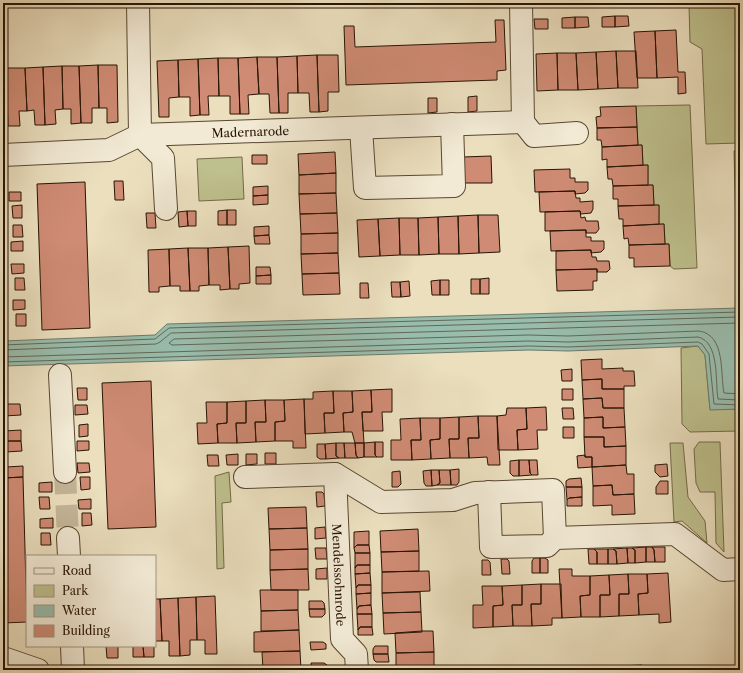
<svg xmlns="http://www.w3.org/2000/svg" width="743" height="673" font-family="'Libre Caslon Text',serif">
	<rect width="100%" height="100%" fill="#ebdfbe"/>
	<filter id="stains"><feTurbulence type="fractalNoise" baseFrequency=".005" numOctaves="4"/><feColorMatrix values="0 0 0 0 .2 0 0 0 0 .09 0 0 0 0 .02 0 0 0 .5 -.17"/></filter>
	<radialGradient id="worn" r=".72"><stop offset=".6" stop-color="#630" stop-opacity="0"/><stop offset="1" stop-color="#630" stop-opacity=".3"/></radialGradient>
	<path fill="#bec08d" stroke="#736a48" d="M740,3V143L706,144L702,49L690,42L689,5Z
		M690,105L697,268L674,269L670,266L669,244H665L664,224H659V205H654L653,185H648V165H643L642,145H638L636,106Z
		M740,150V270H737L734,151Z
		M242,157L244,199L199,201L197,159Z
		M698,346L705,355L710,409H740V431L690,432L682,424L681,348Z
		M699,442H720L724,552L716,543L715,492H700L696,483L694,449Z
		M670,443H683L688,497L705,521L707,543L682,521L674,522Z
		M229,472L231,502L222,503L224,568L217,569L215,476Z"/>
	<path fill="#99bdad" stroke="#6c7969" d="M740,308V409L710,410L705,355L698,346L568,351L529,350L3,366V341L155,335L167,324Z"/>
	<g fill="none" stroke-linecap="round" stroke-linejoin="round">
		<path stroke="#606858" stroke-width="1" d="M740,323L174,339L169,343L172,345L528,335L568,336L699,331C726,335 720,374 724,393L740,394
			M3,345L155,339L169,328L740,312
			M3,350L156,344L160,342L171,333L740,317
			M3,357L528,341L568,342L698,337C720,342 715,382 718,399L740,400
			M3,362L529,346L568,347L698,342L702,344L709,354L714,404L740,405"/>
	</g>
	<path fill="#cf8b74" stroke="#281404" d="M615,16V27H602V17Z
		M615,16H628L629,26L615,27Z
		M575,17H588L589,27L575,28Z
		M575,17V28H562V18Z
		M534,19H548V29H535Z
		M495,20H504L506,70L497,71V80L346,85L344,26H354L355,47L496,42Z
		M676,30L678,72H685L686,93L678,94V77L657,78L655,31Z
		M655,31L657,78H637L634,32Z
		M616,51L618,88L598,89L596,52Z
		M616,51H636L638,88H618Z
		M596,52L598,89L578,90L576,53Z
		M557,53L558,90L537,91L536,54Z
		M557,53H576L578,90H558Z
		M317,55L319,112H310L309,93H298L297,56Z
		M317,55H338L339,92H328V111L319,112Z
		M297,56L298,93H288V113H279L277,57Z
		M257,57H277L279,113H270L269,94H259Z
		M257,57L259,94L248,95L249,114H240L238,58Z
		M218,58L219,96H208L209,115H200L198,59Z
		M218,58H238L240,114H230V96H219Z
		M198,59L200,115L190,116V97H179L178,60Z
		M178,60L179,97L169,98V117H159L157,61Z
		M98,65L99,108H92V123H81L79,66Z
		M98,65H117L118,122L107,123V108H99Z
		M62,66H79L81,123L71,124V109H63Z
		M62,66L63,109L55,110L56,124L45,125L43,67Z
		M43,67L45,125H35L34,110L27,111L25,68Z
		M6,68H25L27,111H19L20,126H8Z
		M477,96V111L468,112V97Z
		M428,98H437V112L428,113Z
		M636,106L637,127L597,128L596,117L601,116L600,107Z
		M637,127L638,145L602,147L601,140H597V128Z
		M642,145L643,165L607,167V159L602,160V147Z
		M335,152L336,173L299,175L298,154Z
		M252,155H267V164H252Z
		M491,156L492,183H464L463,157Z
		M648,165V185L613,186L612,179H608L607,167Z
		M570,169V178H575V182H588V190L585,193L575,194V191L535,192L534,170Z
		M336,173V193L299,194V175Z
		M114,181H123L124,200H115Z
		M85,182L90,328L42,330L37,184Z
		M653,185L654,205L618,206V199H613V186Z
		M268,186V195L253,196V187Z
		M575,191L576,198H580V202L593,201V209L591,213L581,214L580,211L540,212L539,192Z
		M9,192H21V201H9Z
		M336,193L337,213L300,214L299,194Z
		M268,195V204L253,205V196Z
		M22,205V218H13L12,206Z
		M659,205V224L623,226V219H619L618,206Z
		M227,210V225H218V211Z
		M227,210H236V225H227Z
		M187,211H196V226H188Z
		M187,211L188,226L179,227L178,212Z
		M580,211L581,218L585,217L586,221H598L599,229L596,233H586V230L545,231V212Z
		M146,213H155L156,228H147Z
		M337,213L338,233L301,234L300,214Z
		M478,215L479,253L459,254L458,216Z
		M478,215H498L500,252L479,253Z
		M458,216L459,254H439L438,217Z
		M438,217L439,254L419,255L418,218Z
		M399,218H418L419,255H400Z
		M399,218L400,255L380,256L378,219Z
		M378,219L380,256L359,257L357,220Z
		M664,224L665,244L629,245L628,238L624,239L623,226Z
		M13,225H22L23,237H13Z
		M269,226V235L254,236V227Z
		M586,230V237H591V241H604V249L601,252L591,253V250L551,251L550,231Z
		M338,233V253L301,254V234Z
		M269,235L270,244H255L254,236Z
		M23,241V251H11V242Z
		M669,244L670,266L634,267V258H629V245Z
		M249,246L250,283L239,284V289H230L228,247Z
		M228,247L230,289L220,290V285H209L208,248Z
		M188,248L190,291H180V286H170L169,249Z
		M188,248H208L209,285L199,286V291H190Z
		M169,249L170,286L159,287V292H149L148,250Z
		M591,250L592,257H596L597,261H609L610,269L607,272H597V269L556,270V251Z
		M338,253L339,273L302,274L301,254Z
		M11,264H24V273L12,274Z
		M256,267H270L271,275L256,276Z
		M597,269V281H593V290L557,291L556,270Z
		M339,273L340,294L303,295L302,274Z
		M271,275V284H256V276Z
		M15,278H24L25,290H15Z
		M489,278V294H480V279Z
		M471,279H480V294H471Z
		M440,280H449V295H440Z
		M440,280V295H432L431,281Z
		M409,281L410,296L401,297L400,282Z
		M391,282H400L401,297H392Z
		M360,283H368L369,298H360Z
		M13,300H25V309L13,310Z
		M16,314H26V326H16Z
		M602,359V369L623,368V371H634L635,386H624V389H602V379L582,380L581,360Z
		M572,369V381H562L561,370Z
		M602,379V389H624V408H603L602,398L583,399L582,380Z
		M151,381L156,527L108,529L102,383Z
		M77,388H87V400H78Z
		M392,389V412H382L383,431H363L362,412H372L371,390Z
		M562,389H573V400H562Z
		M371,390L372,412H362L364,443H355L352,432H344L343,413L353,412L352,391Z
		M333,391H352L353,412L343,413L344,432L325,433L324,413H334Z
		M333,391L334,413H324L325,433L305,434L304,399H313V392Z
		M602,398L603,408H624L625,427L603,428V417L584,418L583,399Z
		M304,399L306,448H293V441H275V422L285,421L284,400Z
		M265,400L266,422H255L256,442L237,443L236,423H246V401Z
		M265,400H284L285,421L275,422V441L256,442L255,422H266Z
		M246,401V423H236L237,443H218L217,424L227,423V402Z
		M206,402H227V423L217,424L218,443L198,444L197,423H207Z
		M3,404H20L21,415L4,416V423L3,424Z
		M75,405H87L88,414L75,415Z
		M546,407L547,430H537L538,449L518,450L517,430L527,429L526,408Z
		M507,408H526L527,429L517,430L518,450H498L497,416L506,415Z
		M562,408H573L574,419H563Z
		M478,416H497L500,465H488L487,457L469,458L468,438H479Z
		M478,416L479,438H468L469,458H450L449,439H459V417Z
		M459,417V439H449L450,458L431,459L430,440L440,439V418Z
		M603,417V428L625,427L626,446L604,447V437H584V418Z
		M420,418L421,440H411L412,460H391V440H401L400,419Z
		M420,418H440V439L430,440L431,459L412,460L411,440H421Z
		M4,423V431L21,430V441H3V424Z
		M88,424V436L79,437V425Z
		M563,427H574V438H563Z
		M584,437H604V447L626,446V465L592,467V457H585Z
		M3,441H21L22,451L5,452V459H3Z
		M77,441H89V450L77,451Z
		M375,442H383V457H377L375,455Z
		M375,442V455L377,457H364V443Z
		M336,443H344L345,458H339L336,456Z
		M336,443V456L339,458L326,459L325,444Z
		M344,443H355L356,455L358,458H345Z
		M355,443H364V457L358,458L356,455Z
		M317,444H325L326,459H320L317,457Z
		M265,453H276V464H265Z
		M238,454V465H227L226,455Z
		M246,454H257V464L246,465Z
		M207,455H218L219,466H208Z
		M585,455V457H592V467L626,465L627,474H634V494L613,495L612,485L593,486L592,467L578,468L577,456Z
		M3,459H5L6,467L23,466V477L3,478Z
		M519,460V476H513L510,473V461Z
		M519,460H529L530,473L532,475L519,476Z
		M529,460H537L538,475H532L530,473Z
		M77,463H89L90,472L78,473Z
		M667,464L668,476L660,477L655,472V465Z
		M459,469V482L457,485H451L450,470Z
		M431,470H439L440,483L437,485L432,486Z
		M431,470L432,486H426L424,483L423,471Z
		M439,470H450L451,485H437L440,483Z
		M400,471L401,484L398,487H392V472Z
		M23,477L27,622L3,623V478Z
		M80,477H90V489L81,490Z
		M581,478L582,487H566V481L569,479Z
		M660,481H668V494H656V487Z
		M52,482V492H39V483Z
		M612,485L613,495L634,494L635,514L612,515V505L593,506V486Z
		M566,487H582V497L569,498L567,500Z
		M316,492H322L324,494L325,506L317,507Z
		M39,497H49L50,509H40Z
		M582,497V506H567V500L569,498Z
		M91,499V509H79L78,500Z
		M306,507L307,528L269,529L268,508Z
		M82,513H91L92,525L82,526Z
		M53,518V528H40V519Z
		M325,527L326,538L315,539V528Z
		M307,528L308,549L270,550L269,529Z
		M418,529L419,551L381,552L380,531Z
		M369,531V545H357L354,548V532Z
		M41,533H50L51,545H41Z
		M357,545H369L370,553H355L354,548Z
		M646,547H652L654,550L655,562H646Z
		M646,547V562L635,563V550L632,548Z
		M652,547H665V562H655L654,550Z
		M315,548H326L327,559H316Z
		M627,548H632L635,550V563H628Z
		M627,548L628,563L617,564L616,551L613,549Z
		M308,549V569L270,570V550Z
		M588,549H594L597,552V564H589Z
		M594,549H608V564H597V552Z
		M608,549H613L616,551L617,564H608Z
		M419,551V571L382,572L381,552Z
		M355,553H370V565H357L355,568Z
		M534,558H540V573H532V561Z
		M540,558H545L548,560V573H540Z
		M501,559H507L509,561L510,574H502Z
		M482,560H488L490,562L491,575H482Z
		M357,565H370V573L355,574V568Z
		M327,568V579H316V569Z
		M308,569L309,590H271L270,570Z
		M559,569H572V576H590V595L580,596L581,617L562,618Z
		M429,571L430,591L382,593V572Z
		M370,573L371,585H358L356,588L355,574Z
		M668,573L671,622L659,623V614L639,615L638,594L648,593L647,574Z
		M628,574L629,594H619V616L600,617V595H610L609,575Z
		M628,574H647L648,593L638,594L639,615L619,616V594H629Z
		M609,575L610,595H600V617H581L580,596L590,595V576Z
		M541,584V604H531L532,626H513L512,605H522V585Z
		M541,584H561L562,618H552V625L532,626L531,604H541Z
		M358,585H371V593L356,594V588Z
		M522,585V605H512L513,626L493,627V606L503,605L502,586Z
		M482,586H502L503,605L493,606V627L473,628V605H483Z
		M260,590H298V610L261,611Z
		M420,592L421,612L383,613L382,593Z
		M371,593V605L359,606L357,609L356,594Z
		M215,596L217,654H205V640H197L196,597Z
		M196,597L197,640H190V655L180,656L178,598Z
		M178,598L180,656H169V641H162L160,599Z
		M155,599H160L162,641H155Z
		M309,601H322L324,603L325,609H309Z
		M371,605L372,614H357V609L359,606Z
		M309,609H325V614L322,617H310Z
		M298,610L299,630L261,631V611Z
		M421,612L422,632L384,634L383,613Z
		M357,614H372V627H360L358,630Z
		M360,627H372L373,635H358V630Z
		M299,630L300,651L254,652V632Z
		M422,631H433L434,652L396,653L395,633Z
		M310,642H323L326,644V649L311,650Z
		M106,646H118V658H107Z
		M133,646H143L144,657H133Z
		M143,646H154V657H144Z
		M375,646H388V654H373V649Z
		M300,651L301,670H263L262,652Z
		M434,652V670H396V653Z
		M373,654H388L389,662H376L374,660Z
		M311,663H324L327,665V670H312Z
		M642,665L640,670H551V669Z"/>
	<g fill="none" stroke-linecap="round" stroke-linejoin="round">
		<path stroke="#c4b699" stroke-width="22" stroke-dasharray="22 11" stroke-linecap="butt" d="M65,472L68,538"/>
		<g stroke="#594732" stroke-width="24">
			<g id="minor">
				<path d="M138,3L140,135L163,158L166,209"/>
				<path d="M521,3L523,122L534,136L577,133"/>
				<path d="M361,128L365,188L454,186L452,124"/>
				<path id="s1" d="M3,155L109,150L140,135L523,122"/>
				<path d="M60,375L65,472"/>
				<path id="s2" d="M335,474L342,639L356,654L357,670"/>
				<path d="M245,477L335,474L381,502L453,500L475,493L553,490L555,538L675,534L723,570L740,569"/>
				<path d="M489,492L491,547L547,546L555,538"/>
				<path d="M68,538L69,556"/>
				<path d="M72,646L73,670"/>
				<path d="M3,659H6L38,670"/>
			</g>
		</g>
		<use href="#minor" stroke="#f2ead5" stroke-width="22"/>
	</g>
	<g text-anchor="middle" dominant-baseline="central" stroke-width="3" stroke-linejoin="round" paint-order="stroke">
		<g font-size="12" fill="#281404" stroke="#f2ead5">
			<text stroke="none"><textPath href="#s1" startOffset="251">Madernarode</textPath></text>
			<text stroke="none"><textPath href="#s2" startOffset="101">Mendelssohnrode</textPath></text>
		</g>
	</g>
	<rect width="743" height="673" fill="none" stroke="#ebdfbe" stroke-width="16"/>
	<rect x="4" y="4" width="735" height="665" fill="none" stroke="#281404" stroke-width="2"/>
	<rect x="8" y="8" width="727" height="657" fill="none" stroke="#281404"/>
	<rect x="26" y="555" width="130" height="92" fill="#f2ead5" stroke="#a19481"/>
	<rect x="34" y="568" width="20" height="6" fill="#f2ead5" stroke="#a19481"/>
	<text x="62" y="575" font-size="12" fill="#281404">Road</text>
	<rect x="34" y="585" width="20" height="12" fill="#bec08d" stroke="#a19481"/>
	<text x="62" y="595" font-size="12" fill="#281404">Park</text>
	<rect x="34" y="605" width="20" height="12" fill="#99bdad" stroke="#a19481"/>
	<text x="62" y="615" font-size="12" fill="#281404">Water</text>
	<rect x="34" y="625" width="20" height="12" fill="#cf8b74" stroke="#a19481"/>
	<text x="62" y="635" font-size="12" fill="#281404">Building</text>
	<rect width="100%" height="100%" filter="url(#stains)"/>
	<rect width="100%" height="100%" fill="url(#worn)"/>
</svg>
